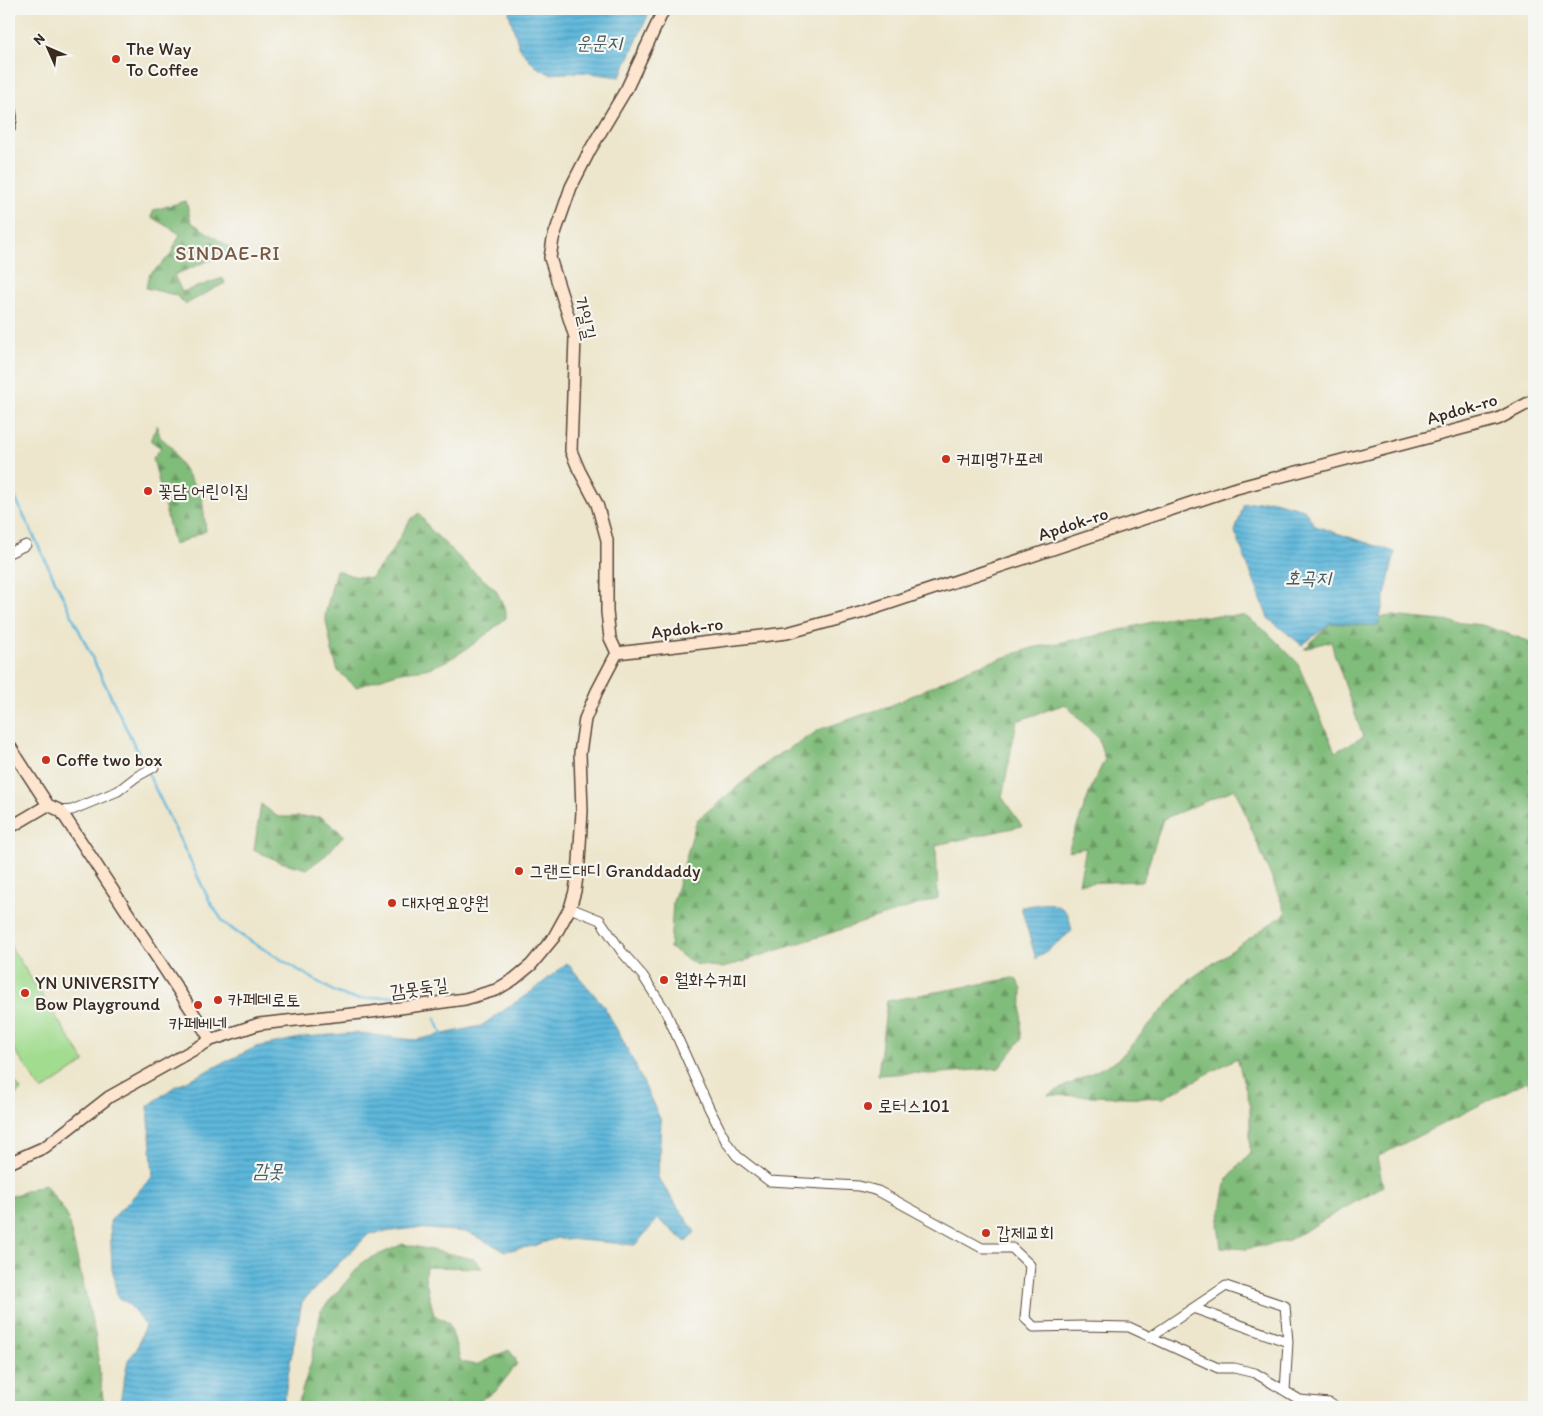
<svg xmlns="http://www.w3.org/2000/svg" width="1543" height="1416" font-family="Itim,'Poor Story',sans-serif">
	<defs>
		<pattern id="forest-firs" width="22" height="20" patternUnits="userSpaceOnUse" patternTransform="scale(1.25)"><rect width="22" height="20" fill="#80bc7a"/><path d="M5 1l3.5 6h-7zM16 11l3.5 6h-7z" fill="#6a9963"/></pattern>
		<pattern id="water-rules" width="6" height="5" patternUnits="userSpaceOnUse" patternTransform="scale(1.25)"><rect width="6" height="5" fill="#5db7db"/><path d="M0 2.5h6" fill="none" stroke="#4e95b1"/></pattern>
	</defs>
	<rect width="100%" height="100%" fill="#f6f6f2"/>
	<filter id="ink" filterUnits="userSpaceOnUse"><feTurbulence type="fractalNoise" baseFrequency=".02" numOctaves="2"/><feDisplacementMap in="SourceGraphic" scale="10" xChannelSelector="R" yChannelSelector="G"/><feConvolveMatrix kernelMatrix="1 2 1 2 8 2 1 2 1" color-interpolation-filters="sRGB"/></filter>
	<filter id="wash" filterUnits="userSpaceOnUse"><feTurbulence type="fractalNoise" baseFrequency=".0096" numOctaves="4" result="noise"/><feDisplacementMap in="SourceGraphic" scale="20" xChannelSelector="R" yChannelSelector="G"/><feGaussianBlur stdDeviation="1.12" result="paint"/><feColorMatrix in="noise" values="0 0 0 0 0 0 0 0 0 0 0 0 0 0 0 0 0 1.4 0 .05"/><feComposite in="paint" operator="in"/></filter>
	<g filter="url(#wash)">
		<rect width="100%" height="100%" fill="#ede6cc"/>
		<path fill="url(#forest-firs)" stroke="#5e734c" d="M186,201L191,222L234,250L174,275L182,292L223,278L225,283L186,304L175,295L146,288L149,275L170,256L180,234L151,217L154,210Z
			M157,425L160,437L172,447L176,457L202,497L206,531L174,545L153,458L161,448L151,441Z
			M419,513L430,529L473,571L496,590L506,611V618C483,637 462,655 435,666C423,671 409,670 397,673C383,677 370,683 356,687L338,671L332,651L325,615L336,570L353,576L371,578L390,554L410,520Z
			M1175,616H1245L1267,632L1297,662L1335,752L1363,737L1334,653L1331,641L1304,649L1331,623L1392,616L1482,625L1534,643V1091L1527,1081L1377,1157L1383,1186L1287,1241L1246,1249L1221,1247L1218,1224L1227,1179L1250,1153V1104L1237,1058L1163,1098L1048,1095L1118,1060L1189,980L1286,913L1235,789L1163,819L1143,881L1079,883L1086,848L1068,851L1092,786L1105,759L1098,738L1065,704L1017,721L1002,797L1022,826L936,845L938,898L723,968L695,964L670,948L673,902L697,820L770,760L821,729L892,705L969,669L1032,648L1105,634Z
			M261,804L278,817H321L344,835L326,855L307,869L281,862L254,850Z
			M1013,978L1018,981L1022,990L1021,1040L999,1068L931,1074L910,1073L878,1075L887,1001Z
			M45,1184L67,1215L95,1334L104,1407H19L9,1389V1197Z
			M403,1244L474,1259L482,1268L426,1267L425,1278L434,1315L449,1323L461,1362L476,1365L509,1350L515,1358L517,1364L495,1392L466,1407H297L311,1362L321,1311L364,1261Z"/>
		<path fill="#a1dc8f" stroke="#6e8356" d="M9,944L85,1062L42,1091L9,1042Z
			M9,1075L21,1090L9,1101Z"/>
		<path fill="url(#water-rules)" stroke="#4c707c" d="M511,9H651L620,77L581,72L550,74L535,66L519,47L509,13Z
			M1270,500L1304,509L1315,526L1395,552L1378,626L1331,623L1302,645L1268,618L1235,532L1244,504Z
			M1048,903C1068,909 1068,912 1072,931L1036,959L1021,907Z
			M567,963L604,1006L630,1054L661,1121L658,1178L695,1232L686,1242L658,1219L635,1245L557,1238L533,1246L505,1251L467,1232L415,1228L369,1234L344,1258L302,1302L290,1363L283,1407H119L128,1360L137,1349L145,1325C137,1314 130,1302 117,1297L115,1280L112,1269L110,1221L153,1176L148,1106L174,1087L256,1047L305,1037L356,1033L415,1040L481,1026L535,989Z"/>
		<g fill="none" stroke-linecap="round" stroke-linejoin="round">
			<path stroke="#5db7db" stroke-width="2.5" d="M9,485L210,902L224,923L239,934L335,992L348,997L360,999L407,995
				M435,1018L442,1034"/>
		</g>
	</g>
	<g filter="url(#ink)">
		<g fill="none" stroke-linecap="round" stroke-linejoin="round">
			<g stroke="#564638" stroke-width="11">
				<path id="street" d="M9,553L26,545
					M61,811L72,810L118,791L136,777L154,767
					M570,908L600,920L622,952L643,976L666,1012L709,1108L727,1143L737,1156L769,1181L859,1186L878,1191L982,1248H1012L1030,1265L1025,1318L1034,1327L1084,1326L1129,1327L1218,1368H1234L1255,1373L1300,1400L1329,1403L1336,1407
					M1193,1308L1288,1342
					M1150,1337L1226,1286L1285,1306L1288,1342L1285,1391"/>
			</g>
			<g stroke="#564638" stroke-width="14">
				<path id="secondary" d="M9,106L11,118L9,128
					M617,653L787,633L860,613L1233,489L1498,419L1534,400
					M617,653L610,638L607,612V540L597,504L579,470L571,451L575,337L550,258L553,239L571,187L590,150L627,88L664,9
					M9,745L48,805
					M48,805L61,811L211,1040
					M9,828L48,805
					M9,1163L45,1147L109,1097L211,1040L259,1024L371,1012L465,999L496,990L514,979L531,965L554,937L570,908L575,891L579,862L582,811L580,753L585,719L597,691L617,653"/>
			</g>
			<use href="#street" stroke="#fff" stroke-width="9"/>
			<use href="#secondary" stroke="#fde5d0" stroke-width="11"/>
		</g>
	</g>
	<g fill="#c8321e" stroke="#f6f6f2" stroke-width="2">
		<circle cx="116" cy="59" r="5"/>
		<circle cx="946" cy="459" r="5"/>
		<circle cx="148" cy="491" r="5"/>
		<circle cx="46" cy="760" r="5"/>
		<circle cx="519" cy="871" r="5"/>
		<circle cx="392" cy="903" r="5"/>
		<circle cx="664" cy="980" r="5"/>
		<circle cx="25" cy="993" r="5"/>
		<circle cx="218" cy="1000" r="5"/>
		<circle cx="198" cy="1005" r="5"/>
		<circle cx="868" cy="1106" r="5"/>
		<circle cx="986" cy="1233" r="5"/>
	</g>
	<g text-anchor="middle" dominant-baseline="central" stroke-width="4.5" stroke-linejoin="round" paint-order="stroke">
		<g font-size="18" fill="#3b2a1e" stroke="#f6f6f2" text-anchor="start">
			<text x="126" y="49">The Way<tspan x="126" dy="21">To Coffee</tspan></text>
			<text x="956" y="459">커피명가포레</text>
			<text x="158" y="491">꽃담 어린이집</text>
			<text x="56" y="760">Coffe two box</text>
			<text x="529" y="871">그랜드대디 Granddaddy</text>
			<text x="402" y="903">대자연요양원</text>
			<text x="674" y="980">월화수커피</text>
			<text x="35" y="983">YN UNIVERSITY<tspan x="35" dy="21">Bow Playground</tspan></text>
			<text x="228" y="1000">카페데로토</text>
			<text x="198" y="1024" text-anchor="middle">카페베네</text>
			<text x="878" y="1106">로터스101</text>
			<text x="996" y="1233">갑제교회</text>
		</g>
		<g font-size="18" fill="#3b2a1e" stroke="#f6f6f2">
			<text transform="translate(585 318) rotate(77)">가일길</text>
			<text transform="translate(1462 409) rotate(-16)">Apdok-ro</text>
			<text transform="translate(1073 524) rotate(-18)">Apdok-ro</text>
			<text transform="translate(687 628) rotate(-7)">Apdok-ro</text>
			<text transform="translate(419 988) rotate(-8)">감못둑길</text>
		</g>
		<g font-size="19" font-style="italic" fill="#475b60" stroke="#f6f6f2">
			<text x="599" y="42">운문지</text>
			<text x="1308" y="577">호곡지</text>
			<text x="268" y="1170">감못</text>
		</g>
		<g font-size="20" letter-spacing="1" fill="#775941" stroke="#f6f6f2">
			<text x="228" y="253">SINDAE-RI</text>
		</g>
	</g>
	<rect width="1543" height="1416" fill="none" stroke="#f6f6f2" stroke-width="30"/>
	<g transform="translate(48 48) rotate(315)" stroke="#f6f6f2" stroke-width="4" paint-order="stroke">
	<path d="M0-4L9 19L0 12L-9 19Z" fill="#3b2a1e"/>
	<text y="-8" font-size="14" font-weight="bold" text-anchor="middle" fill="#3b2a1e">N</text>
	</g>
</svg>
